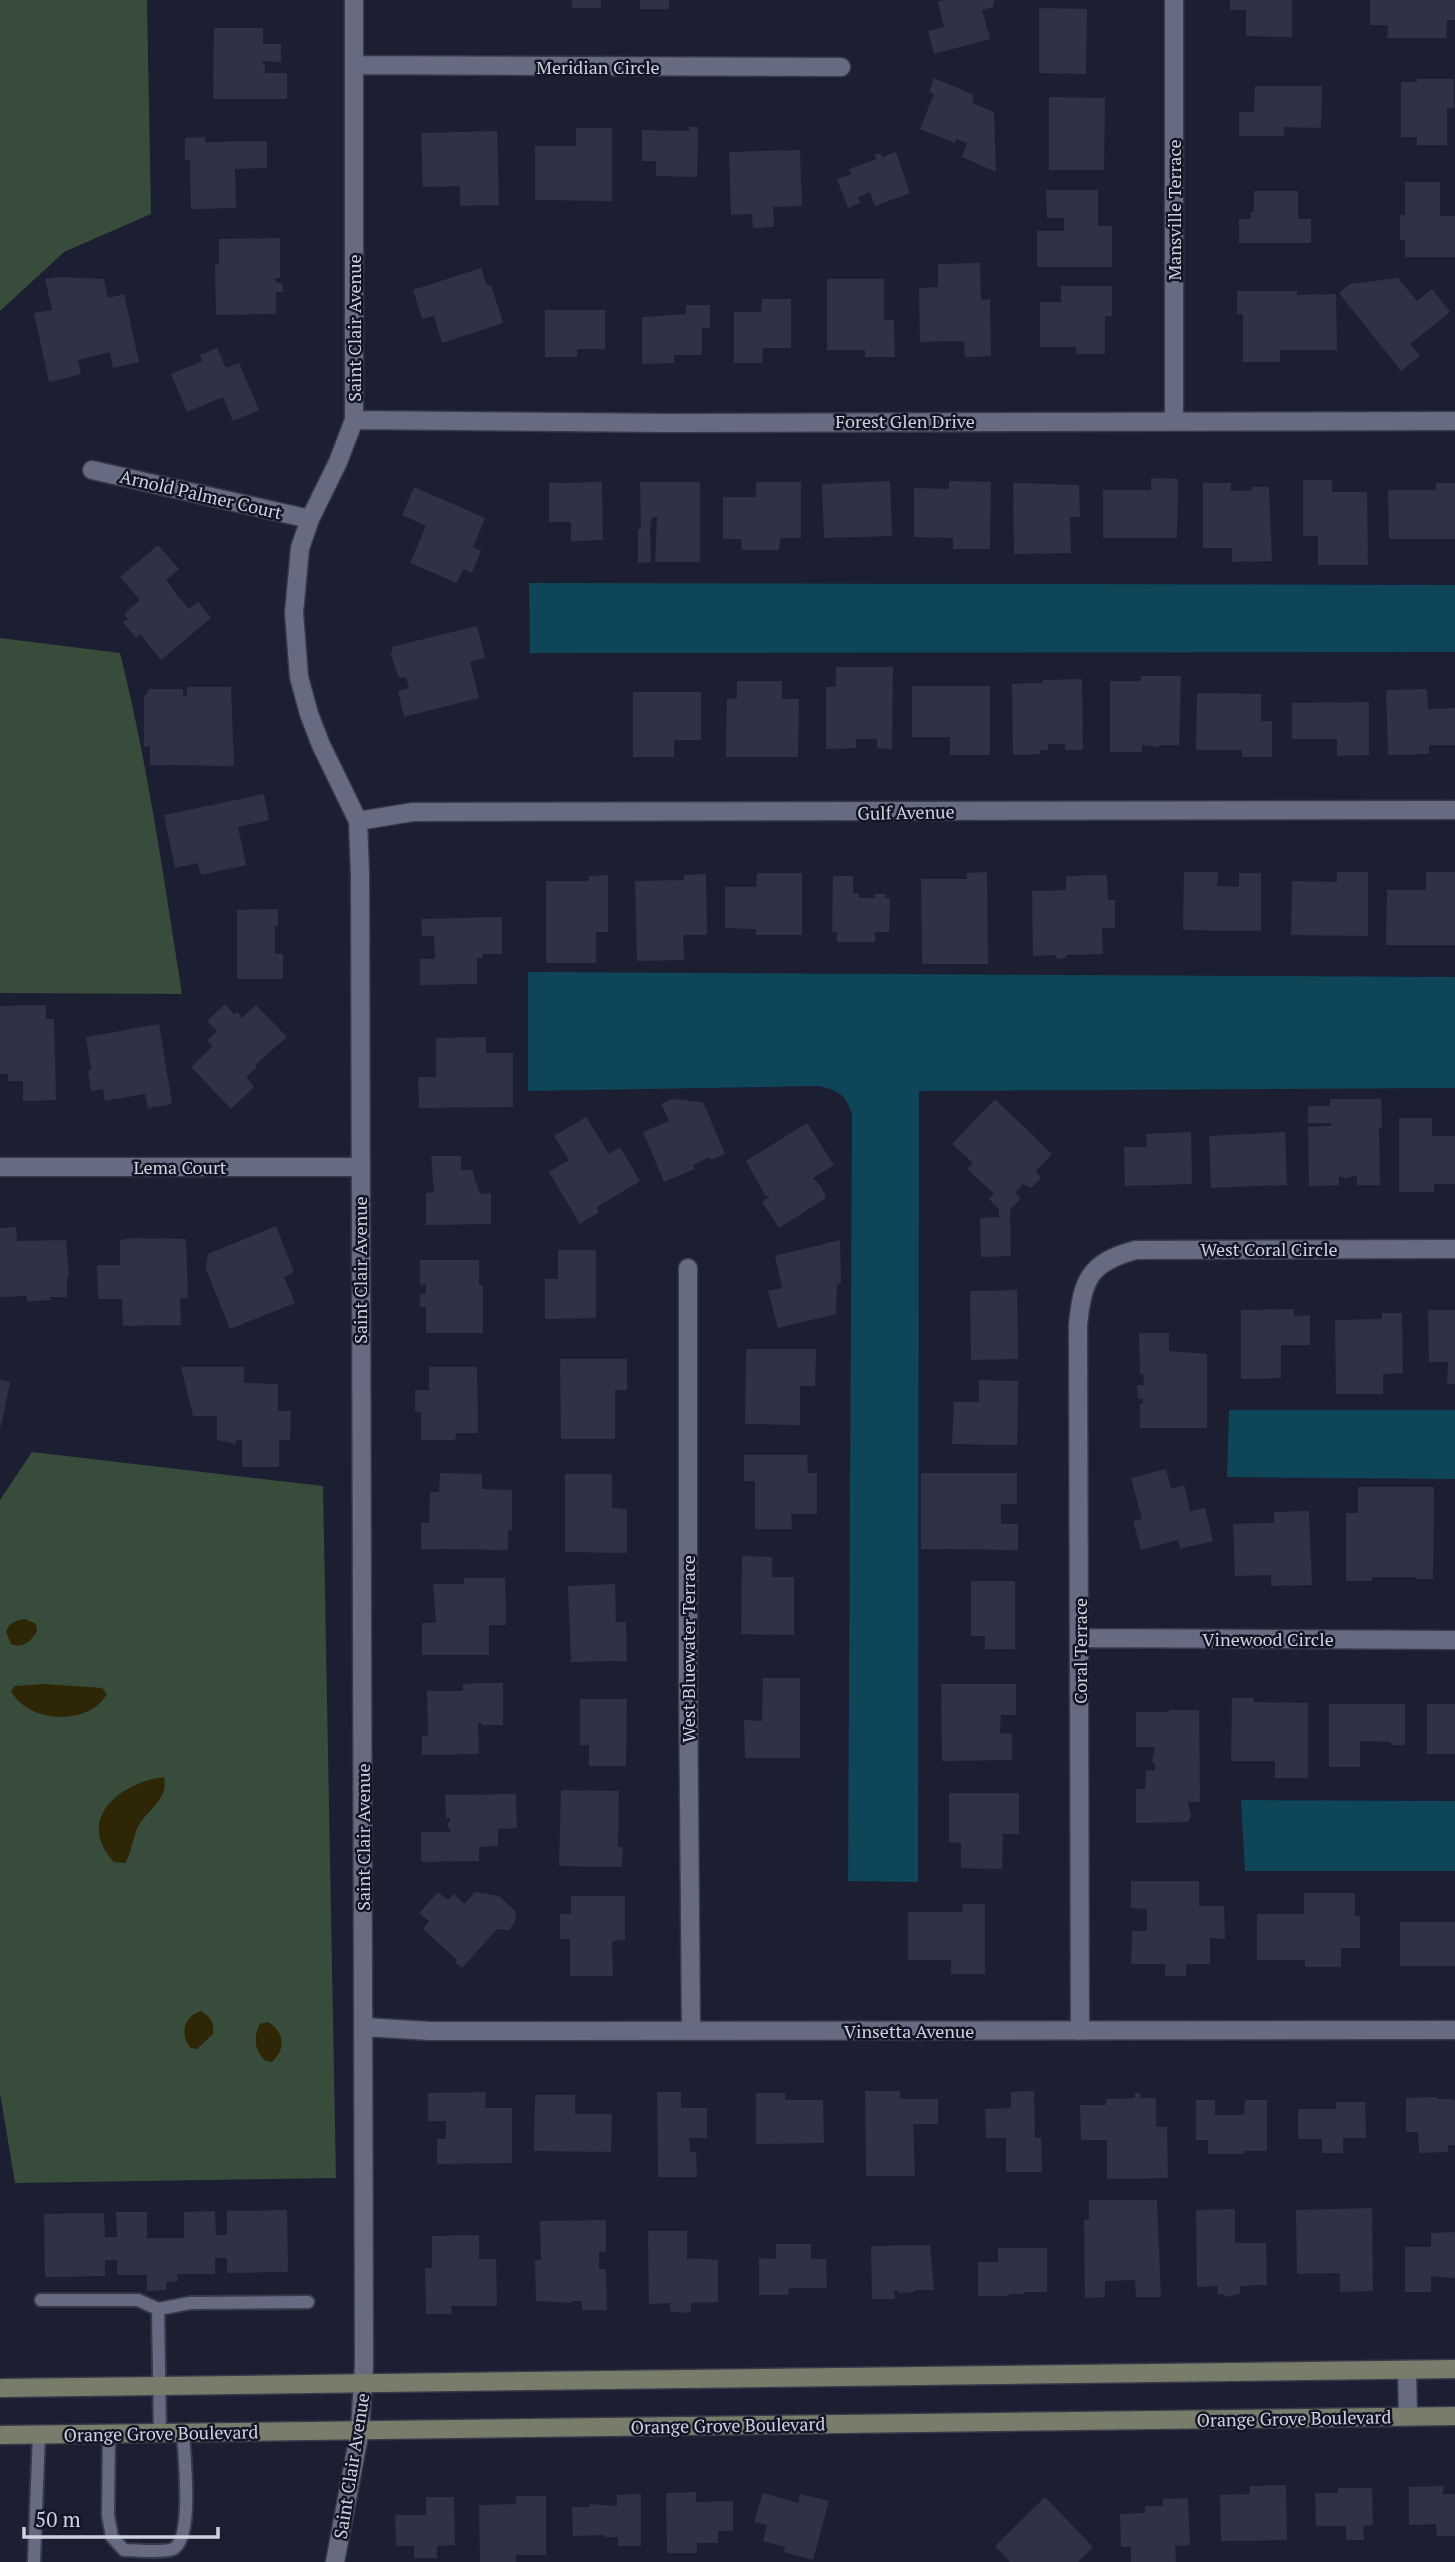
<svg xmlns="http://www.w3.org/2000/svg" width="1455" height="2562" font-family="'PT Serif',serif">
	<rect width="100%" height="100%" fill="#1c1e31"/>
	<path fill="#374c3b" d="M0,0H147L151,214L64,252L0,311Z
		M0,638L120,653C148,765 164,880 182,994L0,993Z
		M32,1452L323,1486L336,2178L15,2183L0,2093V1500Z"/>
	<path fill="#2f2605" d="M25,1619L36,1624L37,1631C31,1641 24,1649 11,1644L6,1632C9,1622 16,1621 25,1619Z
		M44,1684L102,1688L107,1694C89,1726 29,1724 11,1691L15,1686Z
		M164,1777C169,1799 149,1808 139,1825C132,1837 133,1851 125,1863L114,1862C74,1819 121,1782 164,1777Z
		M201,2011C212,2018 214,2022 213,2034L197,2049L191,2048C179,2035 184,2016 201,2011Z
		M268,2022C285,2032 286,2049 272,2062L266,2061C254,2051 253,2037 260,2024Z"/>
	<path fill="#0f4559" d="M529,583L1455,585V652L530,653Z
		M528,972L1455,977V1088L919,1091L918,1882L848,1881L852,1115C847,1095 837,1089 817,1086L528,1091Z
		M1229,1410H1455V1479L1227,1477Z
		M1241,1800L1455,1801V1871H1245Z"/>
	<path fill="#2f3246" d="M572,0H601V8H572Z
		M640,0H669V9H640Z
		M945,0H994L993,7L982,10L990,39L934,54L928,31L944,27L938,2Z
		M1230,0H1292V37L1246,36V10H1230Z
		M1370,0H1455V20H1447L1446,38H1387L1388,25H1370Z
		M1039,8L1087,9L1086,74L1039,73Z
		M214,28H263V44H281V62L263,61V65H265V73H287V99H213Z
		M934,78L974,95L972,103L994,112L996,172L962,157L967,143L956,139L955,143L920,129L934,94L929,92Z
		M1417,79H1454V108H1447V145H1417V137H1401V82H1417Z
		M1255,86H1322L1321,128L1284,127V136H1239V112H1254Z
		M1049,97L1105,98L1104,170H1049Z
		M689,127H698L697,177L656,176V161H642V130L690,131Z
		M576,128H612V201L535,200V146H576Z
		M497,131L499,205L460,206V186L423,187L421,133Z
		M205,137V142L267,141V168L235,169L236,208L191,209L190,160H185V138Z
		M800,150L802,206L773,207L774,227L753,228L752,214L731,215L729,152Z
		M896,152L910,193L875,206L870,192L858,197L860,203L848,208L837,179L851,174L849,169L876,159L874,155L881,153L882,157Z
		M1405,182H1440V216H1455V257H1405V240H1400V215H1405Z
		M1046,190H1098V226H1112V267H1037V231H1064V218H1047Z
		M1254,191H1298V219H1311V243H1239V219H1251V212H1254Z
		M280,238V278H275L276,283H282L283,292H276V314L216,315L215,264H219V239Z
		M980,263L981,300L990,299L991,356L965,357L964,341L920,342L919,288L938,287V264Z
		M481,268L487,286L491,285L503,323L442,343L434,316L422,319L413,290Z
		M56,277L104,279L108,298L124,294L139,362L113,368L110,352L78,360L81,374L49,382L34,313L52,310L45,279Z
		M1398,278L1417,301L1432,289L1450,312L1410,344L1420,356L1401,371L1339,293L1350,284Z
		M827,279H884V320H894L895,357H865V350H827Z
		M1061,286H1112V316H1105V354H1076V347H1040V302H1061Z
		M1237,291H1297V295L1336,294L1337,350H1280V362H1243V314H1237Z
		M762,299H791V348H763L762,363H734V312H761Z
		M686,305H710V328H702V355H674V363L642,364V317L686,314Z
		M545,310H605V349H577V357H545Z
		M217,348L226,368L239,363L259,410L233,421L223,397L187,412L171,374L202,361L200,355Z
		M1151,478L1178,479L1177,538H1103V490H1151Z
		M1303,480H1332V492H1367L1368,565H1318V536H1303Z
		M890,481L892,536L824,538L822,484Z
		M949,481L991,482L990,549H953V538L914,537V488L949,489Z
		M602,482L603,540L571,541V522H549V483Z
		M640,482H700V562H655L657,517H652L650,530L651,562L638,563V529H641Z
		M756,482H801V538H780L779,550H742L741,539H723V497H756Z
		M1013,483L1079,485L1080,517H1070L1071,553L1014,554Z
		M1203,483H1231V491L1252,490V487H1269L1272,561L1232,562V548H1203Z
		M1436,483H1455V539H1389L1388,490H1436Z
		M414,487L485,518L473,547L481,551L472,573L463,569L457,583L410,563L426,526L402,515Z
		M158,545L179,569L166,580L177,595L189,609L198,602L211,618L161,660L140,634L136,638L123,622L128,619L124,614L140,600L120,577Z
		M477,626L485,658L470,662L479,698L404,717L398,691L409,688L406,677L399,678L390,653L393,652L391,647Z
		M836,667H893L892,749L877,748V739H856V748L826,749V687H836Z
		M1141,676H1181L1179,745H1160L1158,747L1142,745V752H1110V681H1141Z
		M1082,679L1083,750H1065V744H1048V750H1040V754L1013,755L1012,684L1043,683V680Z
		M737,681H782V699H799L798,757H726L727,699L737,698Z
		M912,686H990V755H950V737H912Z
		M187,687H231L234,766L150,765V746L144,747V697L149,689H183V696H187Z
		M1427,689L1428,709L1455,708V745H1429V754L1388,755L1386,690Z
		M633,692H701V740H674V757H633Z
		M1197,693L1261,694V721H1272V757H1242V750H1196Z
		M1369,702V755L1337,756V739H1292V703Z
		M264,794L269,820L238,827L246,865L201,875L198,863L175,868L164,815Z
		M987,872L988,964H922L921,879H967V873Z
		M1184,872H1218L1217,886L1239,887V873H1261V931L1183,930Z
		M1337,872H1368V936L1291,935L1292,881L1337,882Z
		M1426,872H1455V945H1386L1387,890H1426Z
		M757,873H802V935H756V929L725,928V887H756Z
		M706,874L707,935H683L684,960L637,961L635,881L684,880V875Z
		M608,875V932H596V963H546V881H589V876Z
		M1107,875L1108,900H1115V928H1102L1103,954L1066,955V958L1057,959L1056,955L1033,956L1032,891L1066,890V876Z
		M833,876H853V893H859V898H875V894H885V898H890L889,932H875V942H837V932H832Z
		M278,909V926H275V954H283V979H237V910Z
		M502,917V954H482L483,958H477V984L420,985V959H435L434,936H422L421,919Z
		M225,1004L234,1014L237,1012L242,1018L256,1005L287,1037L255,1065L257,1067L246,1077L254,1087L231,1109L191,1067L213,1046L207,1041L217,1031L207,1021Z
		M46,1005V1019H54L56,1100L23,1101V1081H8V1074H0V1006Z
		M159,1024L172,1104L148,1108L145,1094L105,1101L103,1089L91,1091L88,1071L91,1070L86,1037Z
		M486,1037V1053H513V1107L419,1108L418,1077H436V1038Z
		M672,1099L703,1102L725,1154L711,1160L710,1157L693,1165L695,1169L664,1182L643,1132L669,1121L661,1104Z
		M995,1099L1052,1154L1036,1171L1041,1178L1031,1188L1023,1184L1015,1193L1021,1198L1010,1210L1011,1256L981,1257L980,1218L999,1217V1209L989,1199L994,1194L967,1169L973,1163L952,1144Z
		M1330,1099H1381L1382,1128H1379L1380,1185H1357V1176H1354L1345,1178L1339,1176V1185L1309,1186L1308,1127L1331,1126V1123H1308V1106H1330Z
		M586,1117L609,1154L620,1147L640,1181L597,1207L599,1212L580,1224L549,1172L569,1160L554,1136Z
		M1399,1118H1432V1136H1455V1184H1434V1192H1399Z
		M807,1123L834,1165L813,1178L822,1188L826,1198L779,1228L762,1202L769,1197L765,1195L746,1161Z
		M1191,1132L1192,1184L1125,1186L1124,1147H1147L1146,1134Z
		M1285,1132L1287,1185L1211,1188L1209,1136Z
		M431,1156H461V1170H472L480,1194L491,1193V1224L426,1225V1193L434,1192Z
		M276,1226L294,1272L284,1277L295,1303L230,1329L206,1269L208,1254Z
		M16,1227L17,1241L66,1240L69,1276H67V1297H50V1300L27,1301V1296L0,1297V1228Z
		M133,1238L186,1239L188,1298H180L181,1325L123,1326L122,1299H98L97,1265H120V1240Z
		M840,1240L841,1283L837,1284L836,1314L778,1328L768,1291L782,1288L775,1256Z
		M558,1250H596V1318L545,1319V1279H558Z
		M420,1260H479V1285H483V1333H426V1307H420V1294H426V1284L420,1285Z
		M1017,1290L1018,1359L971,1360L970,1291Z
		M1294,1309V1316L1310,1315V1345H1281V1378L1241,1379V1310Z
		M1428,1310H1455V1384H1447L1448,1362H1429Z
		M1382,1313H1402L1403,1373L1383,1374V1394H1336L1335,1320L1382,1319Z
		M1139,1333H1169V1351L1207,1354V1428H1140V1404H1143V1399H1138L1137,1385H1144L1143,1374H1140Z
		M746,1349H816L815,1386H800V1425L745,1424Z
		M560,1359H627V1390H615V1439H561Z
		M181,1367H244V1383L278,1384V1411H291L290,1440H279V1467H242V1440H236V1444L217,1440V1416H193Z
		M429,1367H477L478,1433H456L455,1440H421V1412L415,1411V1390H429Z
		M0,1380L10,1382L1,1426H0Z
		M979,1380L1018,1381L1017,1445L952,1444L954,1402H979Z
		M744,1455H807L808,1473H817V1514H791L792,1529H755V1481H744Z
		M1166,1469L1171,1489L1184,1485L1190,1511L1205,1508L1213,1541L1180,1549L1178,1540L1141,1550L1133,1521L1142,1519L1131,1478Z
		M440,1473L482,1474V1489L512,1490V1530H508V1550L421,1549V1523H429L430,1492H439Z
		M921,1473H1017V1504H1001V1524H1018V1550L921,1549Z
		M565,1474H612V1508L627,1509V1553L565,1552Z
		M1358,1487H1434L1433,1579H1416V1577H1372V1581H1346V1513H1358Z
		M1309,1511L1312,1585L1271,1586V1575L1235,1576L1233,1524L1274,1523V1512Z
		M742,1556L772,1557V1577H794V1635L741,1634Z
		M464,1578H505L506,1625H489V1655H422V1623H436L433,1584H464Z
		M971,1581H1015V1649H985V1636H971Z
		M615,1584L616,1622H626L627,1661L571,1662L568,1586Z
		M763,1678H800V1758H745L744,1720L762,1721Z
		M481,1683H503V1725H482V1723H478L479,1754L422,1755V1736H428L427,1691H463V1684Z
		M941,1684H1016V1715H1001L1000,1733L1012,1734V1760L942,1761Z
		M1232,1698H1253L1254,1702L1308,1703V1778H1275V1761H1231Z
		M580,1699H627L626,1766H589V1745H580Z
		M1329,1704H1405V1745H1391V1742L1360,1741V1767H1329Z
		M1427,1704H1455V1754H1427Z
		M1169,1710H1199L1200,1802H1188L1191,1816L1188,1822L1136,1823V1789H1145L1146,1770L1155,1771V1764L1152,1762L1155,1747H1136V1712H1169Z
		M561,1790L619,1791L618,1847H623L622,1867L559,1866Z
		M949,1793H1019V1834H1003L1002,1869L961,1868V1843L949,1842Z
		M516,1794L517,1828L498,1829V1846L479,1847V1861L421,1862V1832H451L447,1825L450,1821V1818H446L445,1795Z
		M1131,1881H1199V1906H1224L1225,1939L1210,1938V1964H1186V1976H1165V1964H1131L1132,1931H1147V1909L1131,1908Z
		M438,1892L448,1900L454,1894L464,1904L475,1892L499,1896L515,1911L516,1920L509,1930L497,1929L462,1968L455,1962L457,1960L423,1929L429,1921L419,1913Z
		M1304,1893H1355V1916H1360V1948H1341V1967H1305V1960H1257V1914H1304Z
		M571,1896H625V1940L612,1941L613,1976H570V1939H560V1914H571Z
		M963,1904H985V1974H951V1960H908V1912H962Z
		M1400,1922H1455V1966H1400Z
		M865,2091H900V2099H938V2124H913L915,2176H866Z
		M1034,2091L1035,2138H1041L1042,2172H1006V2138H986L985,2109L1011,2108V2092Z
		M486,2092L485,2108H512V2163L437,2164V2139H446V2121H428V2093Z
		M657,2092H681V2108H707V2138H689L690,2152H696L697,2177H658Z
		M756,2093H785V2100H823L824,2143L756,2144Z
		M1135,2093H1140V2098H1156V2127H1167L1168,2178L1107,2179V2140H1081L1080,2105H1106V2099L1135,2098Z
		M535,2095H575V2114H612L611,2152L534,2151Z
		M1437,2097V2099H1452L1455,2101V2145H1448V2152L1419,2153L1418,2132H1406V2098Z
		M1196,2100H1215V2115H1244L1245,2100H1267V2151H1245L1244,2154H1208V2140H1196Z
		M1336,2102H1365L1366,2138H1343V2153H1322V2139H1298V2109H1336Z
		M1089,2200H1157L1161,2297H1136L1135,2280L1105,2281V2297L1085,2298L1084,2220L1089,2219Z
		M1372,2208L1373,2291L1340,2292V2273L1297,2274L1296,2210Z
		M1235,2209V2243H1266L1267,2285L1240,2286V2294L1226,2297L1224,2294H1218V2286L1197,2287L1196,2210Z
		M287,2210L288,2272L227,2273V2258H215V2274H177L178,2281L166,2282V2290L147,2291V2275H117V2260H105V2276L45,2277L44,2214L104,2213L105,2237H117L116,2212H147V2238H184V2212L215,2211L216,2235H227V2211Z
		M606,2220V2252H599V2269H606L607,2310H582V2301H571V2303L536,2301L535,2260H541L540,2221Z
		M648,2231H687V2260L692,2258L718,2260V2302L691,2303V2311L684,2313L670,2311V2303L649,2304Z
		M1455,2232V2278L1431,2276V2292H1405V2247H1431V2233Z
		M479,2235V2259H496L497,2306H451L452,2314H426L425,2268H432V2236Z
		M776,2244H811V2259H826L827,2288H789L788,2295H759V2258L776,2259Z
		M930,2245L934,2290H915V2292L898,2293V2290H894L895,2299H872L871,2246Z
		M998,2248H1047V2292H1024V2294H1008L1009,2296H978V2262H998Z
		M1286,2485L1287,2540L1221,2541L1220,2495L1250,2494V2486Z
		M1443,2486V2494H1455V2536H1437L1436,2524L1409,2525V2487Z
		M1338,2488H1372L1373,2525L1363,2526L1364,2540H1346V2526H1316L1315,2493H1338Z
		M696,2492V2502L733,2501V2531H718V2543H697V2553H667L666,2493Z
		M763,2493L798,2503L800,2494L829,2501L813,2560L784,2552L785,2547L763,2541L767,2525L754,2522Z
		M641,2494V2546H618V2537H605V2535L573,2536L572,2507H590V2504L617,2506V2495Z
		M516,2496H546V2555H516V2562H480L479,2505L516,2504Z
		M426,2497H454L455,2545L437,2546V2558H414V2546H396L395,2515H426Z
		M1045,2497L1093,2547L1078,2562H1010L995,2546Z
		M1188,2498L1190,2545L1175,2546L1176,2562H1131V2547H1121L1120,2514L1145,2513V2506H1163V2499Z"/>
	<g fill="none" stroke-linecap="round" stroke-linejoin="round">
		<g stroke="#373848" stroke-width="16">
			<path id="lane" d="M41,2300H138L158,2309L160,2433
				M158,2309L190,2303L308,2302
				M109,2434L108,2515L112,2537L124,2550C135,2550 164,2553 173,2549C194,2538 184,2456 183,2433
				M34,2562L39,2434"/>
		</g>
		<g stroke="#373848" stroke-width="21">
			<path id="street" d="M354,65L841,67
				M354,420L668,423L1455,421
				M1174,421V0
				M92,470L310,519
				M358,821L413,812L1455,810
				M0,1167H359
				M688,1268V1678L691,2030
				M1080,1638L1455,1640
				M364,2027L430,2031L1455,2030
				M1080,2031L1078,1326C1082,1279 1090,1262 1136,1250L1455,1249
				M1407,2370L1408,2416
				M335,2562L360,2430L364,2364L360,873L358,821L321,745L309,714L299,677L294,613L300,548L310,519L338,462L354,420V0"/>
		</g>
		<g stroke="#373848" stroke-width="21">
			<path id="secondary" d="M0,2388L1455,2369
				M0,2435L1455,2416"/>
		</g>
		<use href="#lane" stroke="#676b81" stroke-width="12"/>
		<use href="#street" stroke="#676b81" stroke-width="18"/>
		<use href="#secondary" stroke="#787c6a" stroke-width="18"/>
	</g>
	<g text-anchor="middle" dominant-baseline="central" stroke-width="5" stroke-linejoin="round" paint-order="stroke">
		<g font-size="18" fill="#cfd2de" stroke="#131526">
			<text x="598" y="67">Meridian Circle</text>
			<text transform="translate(1174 210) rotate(-90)">Mansville Terrace</text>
			<text transform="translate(354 328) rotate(-90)">Saint Clair Avenue</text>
			<text x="905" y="421">Forest Glen Drive</text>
			<text transform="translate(201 494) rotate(13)">Arnold Palmer Court</text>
			<text transform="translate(906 812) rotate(-1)">Gulf Avenue</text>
			<text x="180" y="1167">Lema Court</text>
			<text x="1269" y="1249">West Coral Circle</text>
			<text transform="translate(360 1270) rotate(-90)">Saint Clair Avenue</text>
			<text x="1268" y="1639">Vinewood Circle</text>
			<text transform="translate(688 1649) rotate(-90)">West Bluewater Terrace</text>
			<text transform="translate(1080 1651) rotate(-90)">Coral Terrace</text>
			<text transform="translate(363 1837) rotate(-90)">Saint Clair Avenue</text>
			<text x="909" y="2031">Vinsetta Avenue</text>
			<text transform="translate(1294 2418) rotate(-1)">Orange Grove Boulevard</text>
			<text transform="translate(728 2425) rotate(-1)">Orange Grove Boulevard</text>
			<text transform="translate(161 2433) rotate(-1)">Orange Grove Boulevard</text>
			<text transform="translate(351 2466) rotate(-81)">Saint Clair Avenue</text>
		</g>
	</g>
	<path d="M24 2527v10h194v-10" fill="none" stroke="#cfd2de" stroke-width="3.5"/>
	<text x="35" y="2527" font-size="21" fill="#cfd2de" stroke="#131526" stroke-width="5" paint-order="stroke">50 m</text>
</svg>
